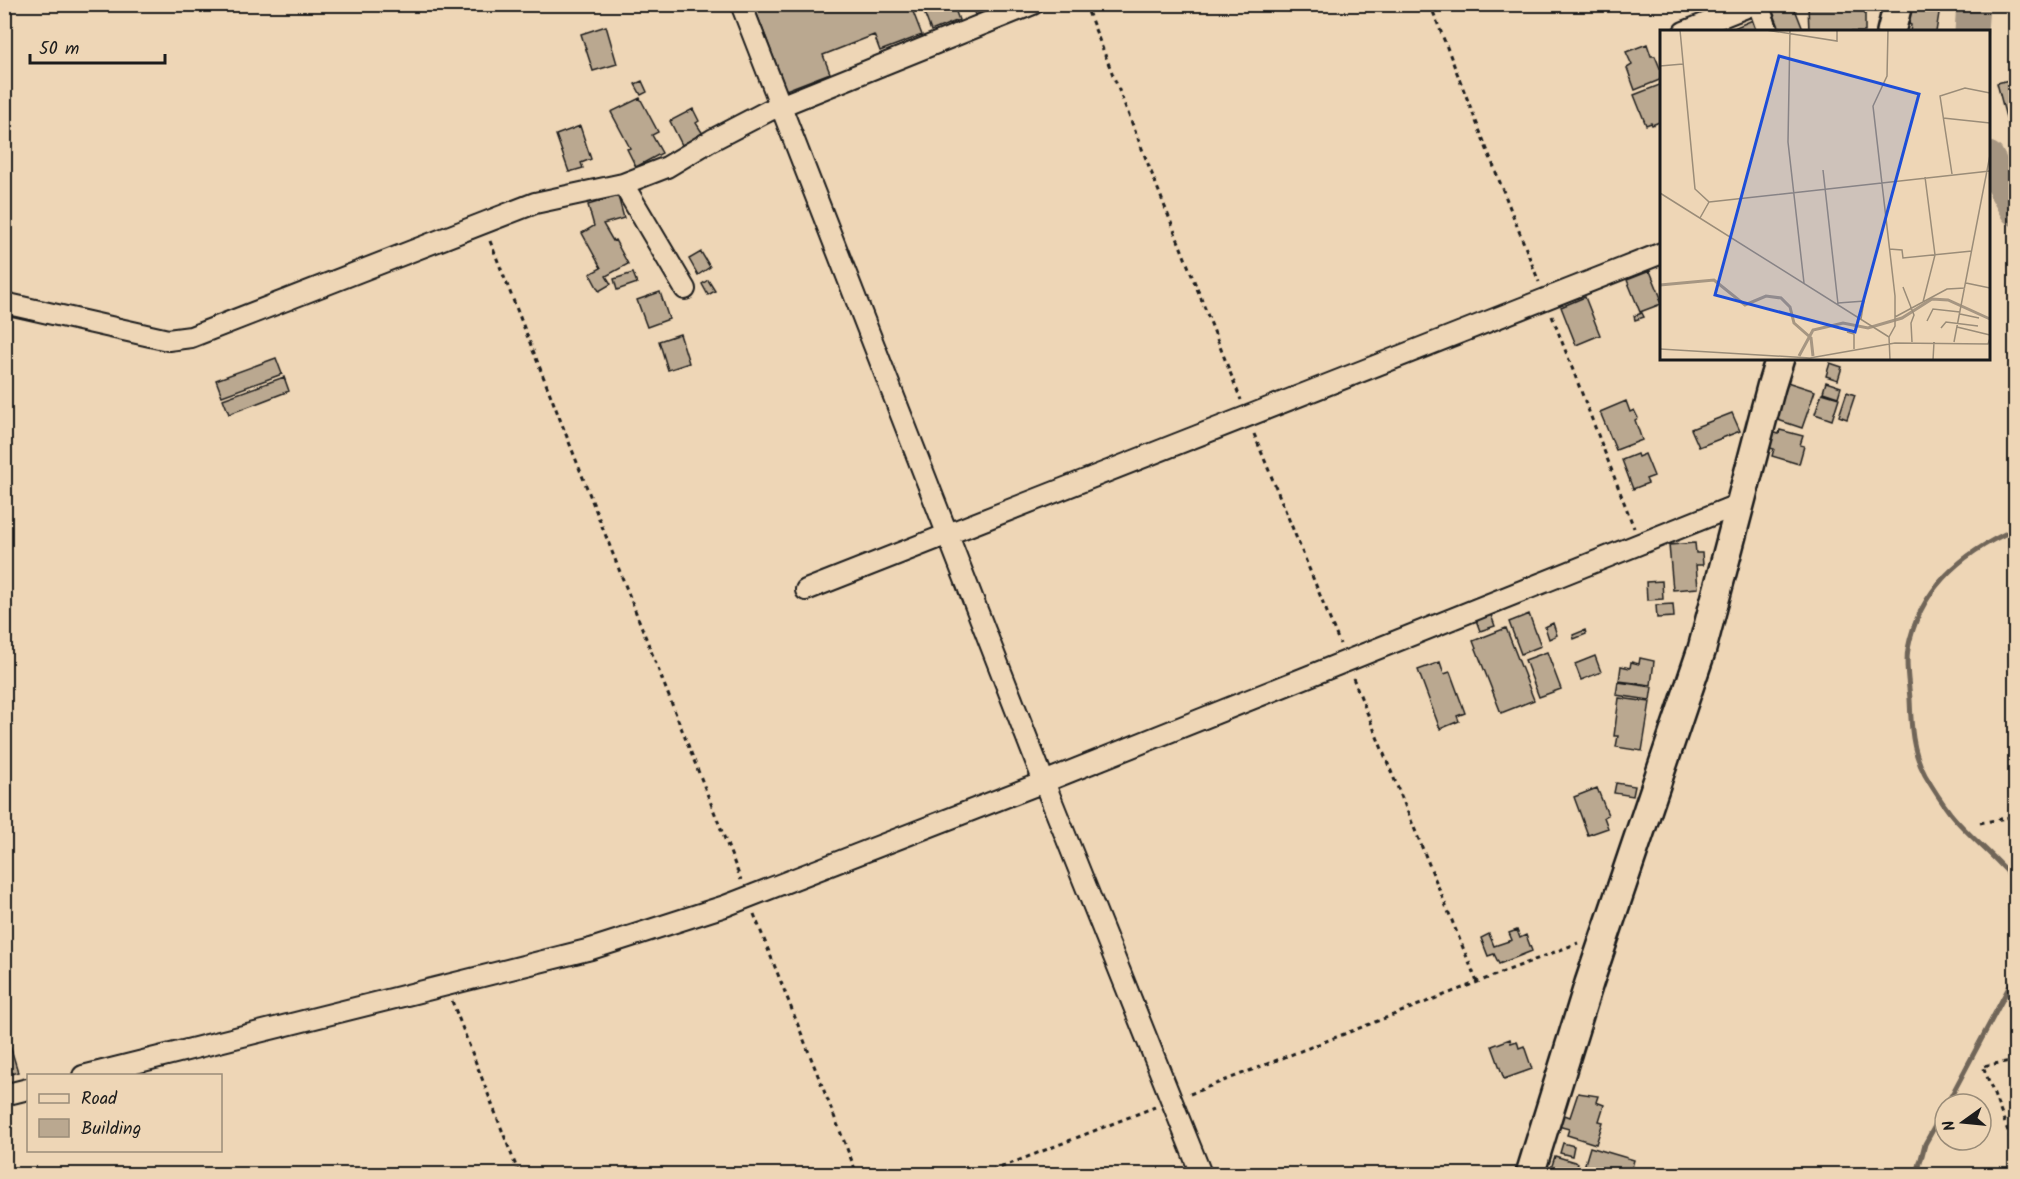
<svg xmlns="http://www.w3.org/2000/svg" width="2020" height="1179" font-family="Kalam,sans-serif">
	<rect width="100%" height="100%" fill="#eed6b6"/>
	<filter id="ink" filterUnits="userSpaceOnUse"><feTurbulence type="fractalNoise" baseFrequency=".0167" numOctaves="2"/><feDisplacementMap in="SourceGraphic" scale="12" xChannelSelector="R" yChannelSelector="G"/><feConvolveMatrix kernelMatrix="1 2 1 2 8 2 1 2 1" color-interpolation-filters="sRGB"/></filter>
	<g filter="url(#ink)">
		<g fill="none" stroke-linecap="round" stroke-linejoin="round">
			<path stroke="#6f6559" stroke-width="5" d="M2016,529C1962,552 1919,590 1908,649C1905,664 1909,684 1910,699C1911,726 1912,751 1925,775C1932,787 1941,801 1950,813C1969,837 1996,856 2016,882
				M1947,1104L2016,974
				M1917,1174L1925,1144L1945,1108"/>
			<path stroke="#a69682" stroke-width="33" d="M1971,32L1973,4
				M1988,158L2016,210"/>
		</g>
		<path fill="#baa890" stroke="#1c1c1c" stroke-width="1.5" d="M698,4H711L712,6L700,10Z
			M753,4H910L922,35L880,51L874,35L823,55L830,73L786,90Z
			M921,4H953L959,20L931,31Z
			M971,4H992L994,8L975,15Z
			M1770,4H1793L1802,27L1800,29L1801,32H1781Z
			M1808,4H1865V32H1809Z
			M1912,4H1938L1940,7L1936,32H1910L1911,25L1909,24Z
			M1755,19L1759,32H1725L1727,31Z
			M606,26L617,64L593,71L581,34Z
			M1647,44L1651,56H1655L1662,73V79L1635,90L1627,68L1632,65L1626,52Z
			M2013,79L2016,87V123L2008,125L1997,83Z
			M642,81L647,92L641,95L635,84Z
			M1662,84V121L1652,125L1651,123L1646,125L1634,95Z
			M640,98L658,132L652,135L662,153L636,167L627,149L630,148L611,112Z
			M693,109L699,121L696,123L703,134L682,145L670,121Z
			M580,126L591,159L581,163L583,168L569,172L556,135Z
			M618,196L624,218L603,224L613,241L615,240L628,264L606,276L611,284L599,291L590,274L601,268L582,233L594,226L588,205Z
			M701,252L710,267L698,275L689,259Z
			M1650,271L1661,298L1659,299L1661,304L1640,312L1627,280Z
			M633,273L637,283L617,290L614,279Z
			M708,280L715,291L708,295L702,284Z
			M660,292L669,319L647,327L637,300Z
			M1585,297L1600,335L1576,345L1561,307Z
			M1642,313L1644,317L1635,320L1634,316Z
			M680,334L689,363L668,370L659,341Z
			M276,358L282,374L222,396L216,380Z
			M1830,363L1842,367L1838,380L1826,376Z
			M284,377L289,391L229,414L223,399Z
			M1787,382L1815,391L1802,428L1775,419Z
			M1826,382L1841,387L1838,397L1823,392Z
			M1847,392L1855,395L1847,419L1839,416Z
			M1822,393L1839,398L1832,420L1815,414Z
			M1626,401L1630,412L1634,410L1638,418L1635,420L1642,440L1616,450L1600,412Z
			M1732,413L1740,431L1699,447L1691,429Z
			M1780,430L1803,436L1800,445L1804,446L1799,464L1772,456L1774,449L1766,447L1771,432L1779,434Z
			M1637,454L1638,457L1645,454L1654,476L1646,479L1648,483L1633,489L1622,460Z
			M1695,543L1696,553H1702L1703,565H1696L1698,588L1673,590L1669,545Z
			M1662,581L1663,599L1647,600L1646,582Z
			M1673,604L1674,617L1657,618L1656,605Z
			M1529,614L1541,646L1521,654L1509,622Z
			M1491,615L1495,626L1480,631L1476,620Z
			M1553,623L1557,635L1549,639L1545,627Z
			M1506,628L1534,700L1501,713L1473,641Z
			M1585,630L1586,634L1574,639L1573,635Z
			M1547,652L1561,689L1539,697L1525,660Z
			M1595,656L1601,672L1581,680L1575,664Z
			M1640,658L1654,661L1651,685L1619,681L1621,666L1630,668L1631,662L1639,664Z
			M1440,662L1444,674L1450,672L1465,713L1457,716L1459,721L1440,729L1418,670Z
			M1618,682L1652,687L1650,700L1616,695Z
			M1619,698L1650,702L1642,751L1616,747L1618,736H1614Z
			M1616,783L1635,786L1633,796L1614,793Z
			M1597,788L1608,815L1604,817L1608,828L1588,835L1574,797Z
			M1517,930L1520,938L1526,935L1532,951L1499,964L1494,954L1488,956L1481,938L1489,934L1494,946L1512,940L1509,933Z
			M1510,1039L1511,1043L1517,1041L1519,1048L1524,1046L1532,1069L1504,1079L1492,1046Z
			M9,1042L18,1072L4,1076V1043Z
			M1578,1093L1598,1096L1596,1102L1604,1105L1599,1121L1603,1122L1596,1144L1567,1135L1569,1129L1558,1126L1562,1114L1570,1117Z
			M1563,1143L1574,1146L1572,1156L1560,1153Z
			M1590,1147L1634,1160L1630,1174H1596L1590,1173L1589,1174H1582Z
			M1555,1156L1578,1163L1575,1174H1560L1550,1172Z"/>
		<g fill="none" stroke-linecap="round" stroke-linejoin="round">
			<g stroke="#1c1c1c" stroke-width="24">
				<path id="street" d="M741,4L1044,782L1201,1174
					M1758,4L1768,32
					M1684,32L1754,4
					M623,184L685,289
					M4,303L168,340L191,337L535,203L623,184L667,167L712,140L768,111L1033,4
					M806,590L1662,253
					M83,1076L591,949L725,906L1044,782L1742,503
					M4,1095L28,1089"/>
			</g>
			<g stroke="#1c1c1c" stroke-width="32">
				<path id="secondary" d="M1891,32L1898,4
					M1530,1174L1589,983L1702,649L1771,387L1780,358"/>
			</g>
			<path stroke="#1c1c1c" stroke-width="3" stroke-dasharray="4.5 4.5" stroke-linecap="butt" d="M1085,4L1241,400
				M1430,4L1539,282
				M490,241L741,880
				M1552,316L1634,528
				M1254,434L1340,644
				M1353,678L1477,982
				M1980,823L2016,816
				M754,914L857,1174
				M452,1001L519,1174
				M2016,1060L1983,1066L2016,1152
				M1190,1094L1578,943
				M984,1174L1155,1107"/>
			<use href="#street" stroke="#eed6b6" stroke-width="20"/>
			<use href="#secondary" stroke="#eed6b6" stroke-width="27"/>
		</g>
	</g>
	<g transform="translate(1660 30)">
		<rect width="330" height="330" fill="#eed6b6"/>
		<path fill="none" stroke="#a69682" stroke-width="3" d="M0,255L54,250L85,275L106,266L121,268L130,277L134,293L151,308L153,326M139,326L153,300L183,293L208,298L242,288L272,269L288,270L330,289"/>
		<path fill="none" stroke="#9a8c78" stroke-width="1.5" d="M20,0L35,159L49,172L40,188M106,0L177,11V0M130,0L128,112L144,253M228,0L227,46L213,76L235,266V296L229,307M0,36L23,34M283,88L330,93M163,140L178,274M292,144L280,66L305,58L330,63M0,163L229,307L230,330M49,172L330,141M229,219L242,220L243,228L312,221M306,253L330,258M243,257L254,285L251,293L252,312M263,272L275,225L265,147M178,273L205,271M300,284L319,288M235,287L287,259L305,258M201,289L204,271M267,291L273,279L300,282M297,297L330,305M281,298L286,292L318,296M187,302L194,304V319M294,312L330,125M0,319L150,328L235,313L328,314L330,308M273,330L274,312"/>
		<path fill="#1d4ed8" fill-opacity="0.15" stroke="#1d4ed8" stroke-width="3" d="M119,26L259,64L195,302L55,265Z"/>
		<rect width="330" height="330" fill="none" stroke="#1c1c1c" stroke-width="3"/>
	</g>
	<rect width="2020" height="1179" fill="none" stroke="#eed6b6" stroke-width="24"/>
	<rect x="12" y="12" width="1996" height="1155" fill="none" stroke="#1c1c1c" stroke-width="2" filter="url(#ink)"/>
	<rect x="27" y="1074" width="195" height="78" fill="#eed6b6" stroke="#9a8c78" stroke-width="1.5"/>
	<rect x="39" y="1094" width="30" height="9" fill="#eed6b6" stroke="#9a8c78" stroke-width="1.5"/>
	<text x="81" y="1104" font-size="18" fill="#1c1c1c">Road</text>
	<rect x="39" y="1119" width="30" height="18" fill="#baa890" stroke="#9a8c78" stroke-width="1.5"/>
	<text x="81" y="1134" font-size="18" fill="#1c1c1c">Building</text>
	<g transform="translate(1963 1122) rotate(255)"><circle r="28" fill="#eed6b6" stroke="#9a8c78" stroke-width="1.5"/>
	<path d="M0-4.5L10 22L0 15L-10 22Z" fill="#1c1c1c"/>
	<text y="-9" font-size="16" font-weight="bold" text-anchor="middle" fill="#1c1c1c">N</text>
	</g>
	<path d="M30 54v9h135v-9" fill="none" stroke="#1c1c1c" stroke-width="3"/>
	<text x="39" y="54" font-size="18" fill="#1c1c1c" stroke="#eed6b6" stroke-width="4.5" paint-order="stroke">50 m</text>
</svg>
